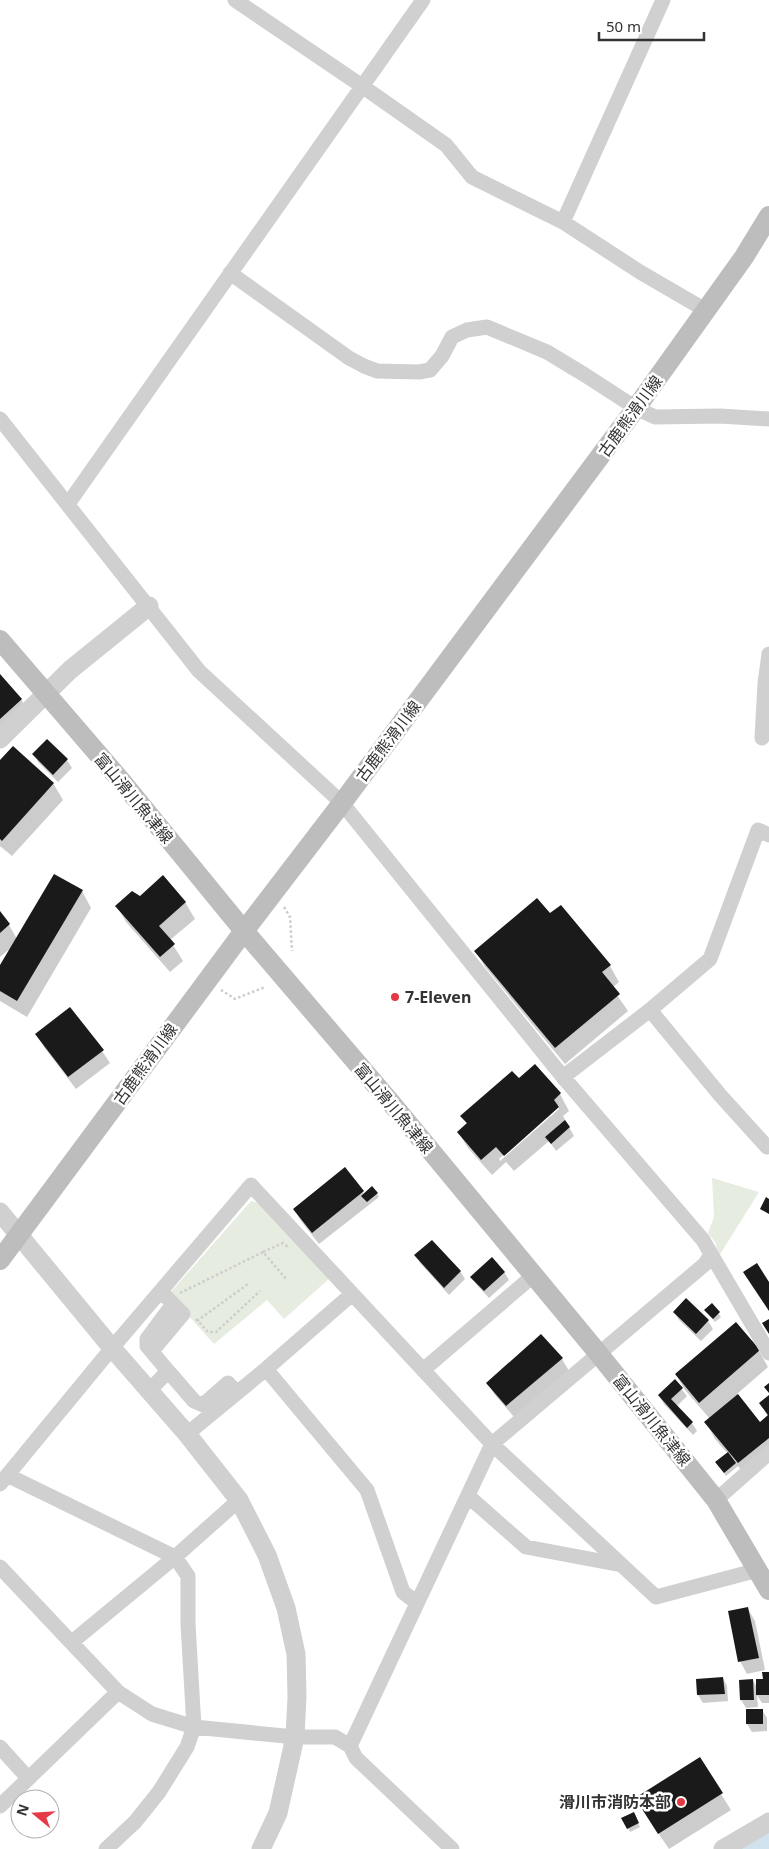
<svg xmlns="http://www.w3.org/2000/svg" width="769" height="1849" font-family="'Noto Sans','Noto Sans JP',sans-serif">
	<rect width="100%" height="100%" fill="#fff"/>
	<path fill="#e6ecdf" d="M712,1178L759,1192L719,1256L715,1242L708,1233L714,1217Z
		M251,1201L259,1203L330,1278L284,1319L267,1300L214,1344L169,1294Z"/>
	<path fill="#0003" fill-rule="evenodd" d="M0,677L21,699L28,712L0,738Z
		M34,754L67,760L72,768L58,782L38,762Z
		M0,762L53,783L63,800L12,856L0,846Z
		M82,891L91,908L27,1017L0,1001V968L12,947L0,957V913L9,925L17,939Z
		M140,898L185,902L195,919L170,940L183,961L170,972L126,922L117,906Z
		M550,915L610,966L619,982L612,988L628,1011L565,1064L485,967L476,951Z
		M37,1035L102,1051L110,1063L76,1089L44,1047Z
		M519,1080L560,1094L569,1111L563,1116L574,1136L556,1151L549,1141L514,1171L506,1162L492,1175L468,1148L458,1132L467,1125L462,1116ZM559,1105V1109L500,1161L499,1159Z
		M363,1192L364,1195L377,1194L379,1197L319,1244L301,1221L294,1209Z
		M416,1255L460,1271L465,1279L449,1295L420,1263Z
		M504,1272L509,1280L489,1298L477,1285L472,1277Z
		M686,1300L708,1321L713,1329L701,1341L679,1320L674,1312Z
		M712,1305L721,1317L715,1322L708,1313Z
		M541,1336L562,1359L569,1371L514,1417L495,1395L488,1383Z
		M759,1351L768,1367L737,1394L760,1423L768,1417L761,1404L769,1397V1462L748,1479L738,1466L726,1476L719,1466L728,1454L715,1439L706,1422L710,1419L685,1390L676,1375Z
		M675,1381L687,1396L677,1406L692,1423L697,1431L693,1435L664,1404L659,1396Z
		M748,1609L755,1621L765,1670L747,1674L740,1661Z
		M769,1673V1703H762L757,1695L758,1707L746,1708L741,1700L753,1680L757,1688Z
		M723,1678L727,1686L728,1701L703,1703L698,1695L697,1680Z
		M762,1710L767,1718V1731L752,1732L747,1724Z
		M721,1794L731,1810L669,1849L646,1815Z
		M635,1817L640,1827L630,1832L623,1818Z"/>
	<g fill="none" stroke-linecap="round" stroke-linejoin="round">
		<path stroke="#cfe2ee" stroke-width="25" d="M754,1849L769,1840"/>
	</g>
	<path fill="#1a1a1a" d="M0,674L22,699L0,719Z
		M47,739L68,759L53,775L32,754Z
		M13,746L54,783L2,841L0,839V760Z
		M54,874L83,890L17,1001L0,991V965Z
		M163,875L186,902L159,926L175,944L160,957L115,906L132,891L140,896Z
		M537,898L550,913L561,905L611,965L602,972L620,994L555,1048L474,951Z
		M0,911L10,924L0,933Z
		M70,1007L104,1050L68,1077L35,1034Z
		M535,1064L561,1093L554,1100L559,1107L504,1156L496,1147L481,1160L457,1132L467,1123L460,1116L512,1071L519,1078Z
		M565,1120L570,1127L551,1144L545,1137Z
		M345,1167L364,1191L312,1233L293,1209Z
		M372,1186L378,1193L367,1202L361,1196Z
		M766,1197L769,1199V1214L760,1209Z
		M432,1240L461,1271L444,1288L414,1255Z
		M492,1257L505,1272L484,1291L470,1277Z
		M757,1263L769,1282V1311L743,1272Z
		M686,1298L709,1320L696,1334L673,1312Z
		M712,1303L720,1312L713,1319L704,1310Z
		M769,1319V1334L762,1323Z
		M736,1322L760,1350L699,1403L675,1374Z
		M541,1334L563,1358L506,1406L486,1383Z
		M675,1379L683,1388L671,1399L693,1422L687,1428L658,1395Z
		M769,1383V1393L764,1387Z
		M738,1394L760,1422L768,1415L759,1403L769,1395V1438L738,1463L704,1422Z
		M728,1452L736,1463L724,1473L715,1462Z
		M748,1607L759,1658L738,1662L728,1611Z
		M762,1672H769V1695H756V1679H763Z
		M723,1677L725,1694L697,1695L696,1679Z
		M753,1679L754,1700H740L739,1680Z
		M746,1709H763V1724H746Z
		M700,1757L723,1793L658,1834L635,1798Z
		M634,1812L639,1823L627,1829L621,1818Z"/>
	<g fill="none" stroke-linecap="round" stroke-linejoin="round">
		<path stroke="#cdcdcd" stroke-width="2.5" stroke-dasharray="2.5 2.5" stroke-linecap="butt" d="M284,907L290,917L292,951
			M221,990L235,999L265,987
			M263,1252L283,1243L288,1247
			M180,1293L263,1252L287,1280
			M196,1319L208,1332H216L260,1291
			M197,1321L248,1284"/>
		<path stroke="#d0d0d0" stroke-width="15" d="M235,0L362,86L446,145L472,177L563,222L640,272L707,311
			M563,222L663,0
			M230,273L349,358L364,366L377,371L419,372L430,370L442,356L452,337L467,330L487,327L547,352L585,375L636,408L655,417L720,416L769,419
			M0,419L199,671L342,803L563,1077L703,1240L711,1254L705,1264L492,1444L350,1746
			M68,504L423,0
			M762,738L765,683L769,654
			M650,1010L720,1095L767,1147L769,1146
			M563,1077L650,1010L710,959L758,830L769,835
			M711,1254L769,1353
			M161,1291L173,1304L147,1339V1346L168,1371
			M152,1351L183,1314L173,1304
			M266,1369L367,1490L403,1592L417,1603
			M423,1370L534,1275
			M149,1391L168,1371L194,1401L203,1405L228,1383L237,1393
			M187,1434L266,1369L352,1294
			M7,1475L175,1557L188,1576V1624L194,1727L187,1747L159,1792L135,1822L106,1849
			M0,1484L112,1348L251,1185L492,1444L656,1597L758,1570
			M468,1496L526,1547L622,1565
			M716,1500L769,1453
			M0,1567L118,1692L152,1714L194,1727L295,1737H335L350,1746L356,1758L452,1849
			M72,1642L175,1557L239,1500
			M0,1747L28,1778
			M0,1806L118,1692"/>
		<path stroke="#d0d0d0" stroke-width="19" d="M0,739L70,670L149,606
			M0,1212L112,1348L187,1434L239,1500L267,1555L286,1608L296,1654L297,1697L295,1737L278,1813L261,1849
			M723,1849L769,1822"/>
		<path stroke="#bdbdbd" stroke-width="20" d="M0,640L123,783L244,931L392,1104L598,1353L716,1500L769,1590
			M0,1260L244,931L342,803L636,408L744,257L769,216"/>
	</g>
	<g fill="#e63946" stroke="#fff" stroke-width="2">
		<circle cx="395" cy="997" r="5"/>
		<circle cx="681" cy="1802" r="5"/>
	</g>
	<g text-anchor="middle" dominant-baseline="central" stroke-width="5" stroke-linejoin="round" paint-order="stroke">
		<g font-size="16" fill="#333" stroke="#fff">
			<text transform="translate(630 416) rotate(-54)">古鹿熊滑川線</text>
			<text transform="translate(388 741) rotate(-53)">古鹿熊滑川線</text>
			<text transform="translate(134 798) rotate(50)">富山滑川魚津線</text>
			<text transform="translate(145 1064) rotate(-54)">古鹿熊滑川線</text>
			<text transform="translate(394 1108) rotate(50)">富山滑川魚津線</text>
			<text transform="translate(652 1420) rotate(51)">富山滑川魚津線</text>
		</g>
		<g font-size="16" font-weight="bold" fill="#333" stroke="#fff" text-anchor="start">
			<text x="405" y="997">7-Eleven</text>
			<text x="671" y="1802" text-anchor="end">滑川市消防本部</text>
		</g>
	</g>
	<g transform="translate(35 1814) rotate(288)"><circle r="24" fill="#ffffff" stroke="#adadad"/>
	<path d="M0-4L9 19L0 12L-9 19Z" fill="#e63946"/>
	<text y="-8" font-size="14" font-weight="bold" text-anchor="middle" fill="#333333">N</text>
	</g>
	<path d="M599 32v8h105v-8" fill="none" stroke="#333333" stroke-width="2.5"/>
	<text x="606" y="32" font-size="15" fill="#333333" stroke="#ffffff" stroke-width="4" paint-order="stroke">50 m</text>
</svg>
